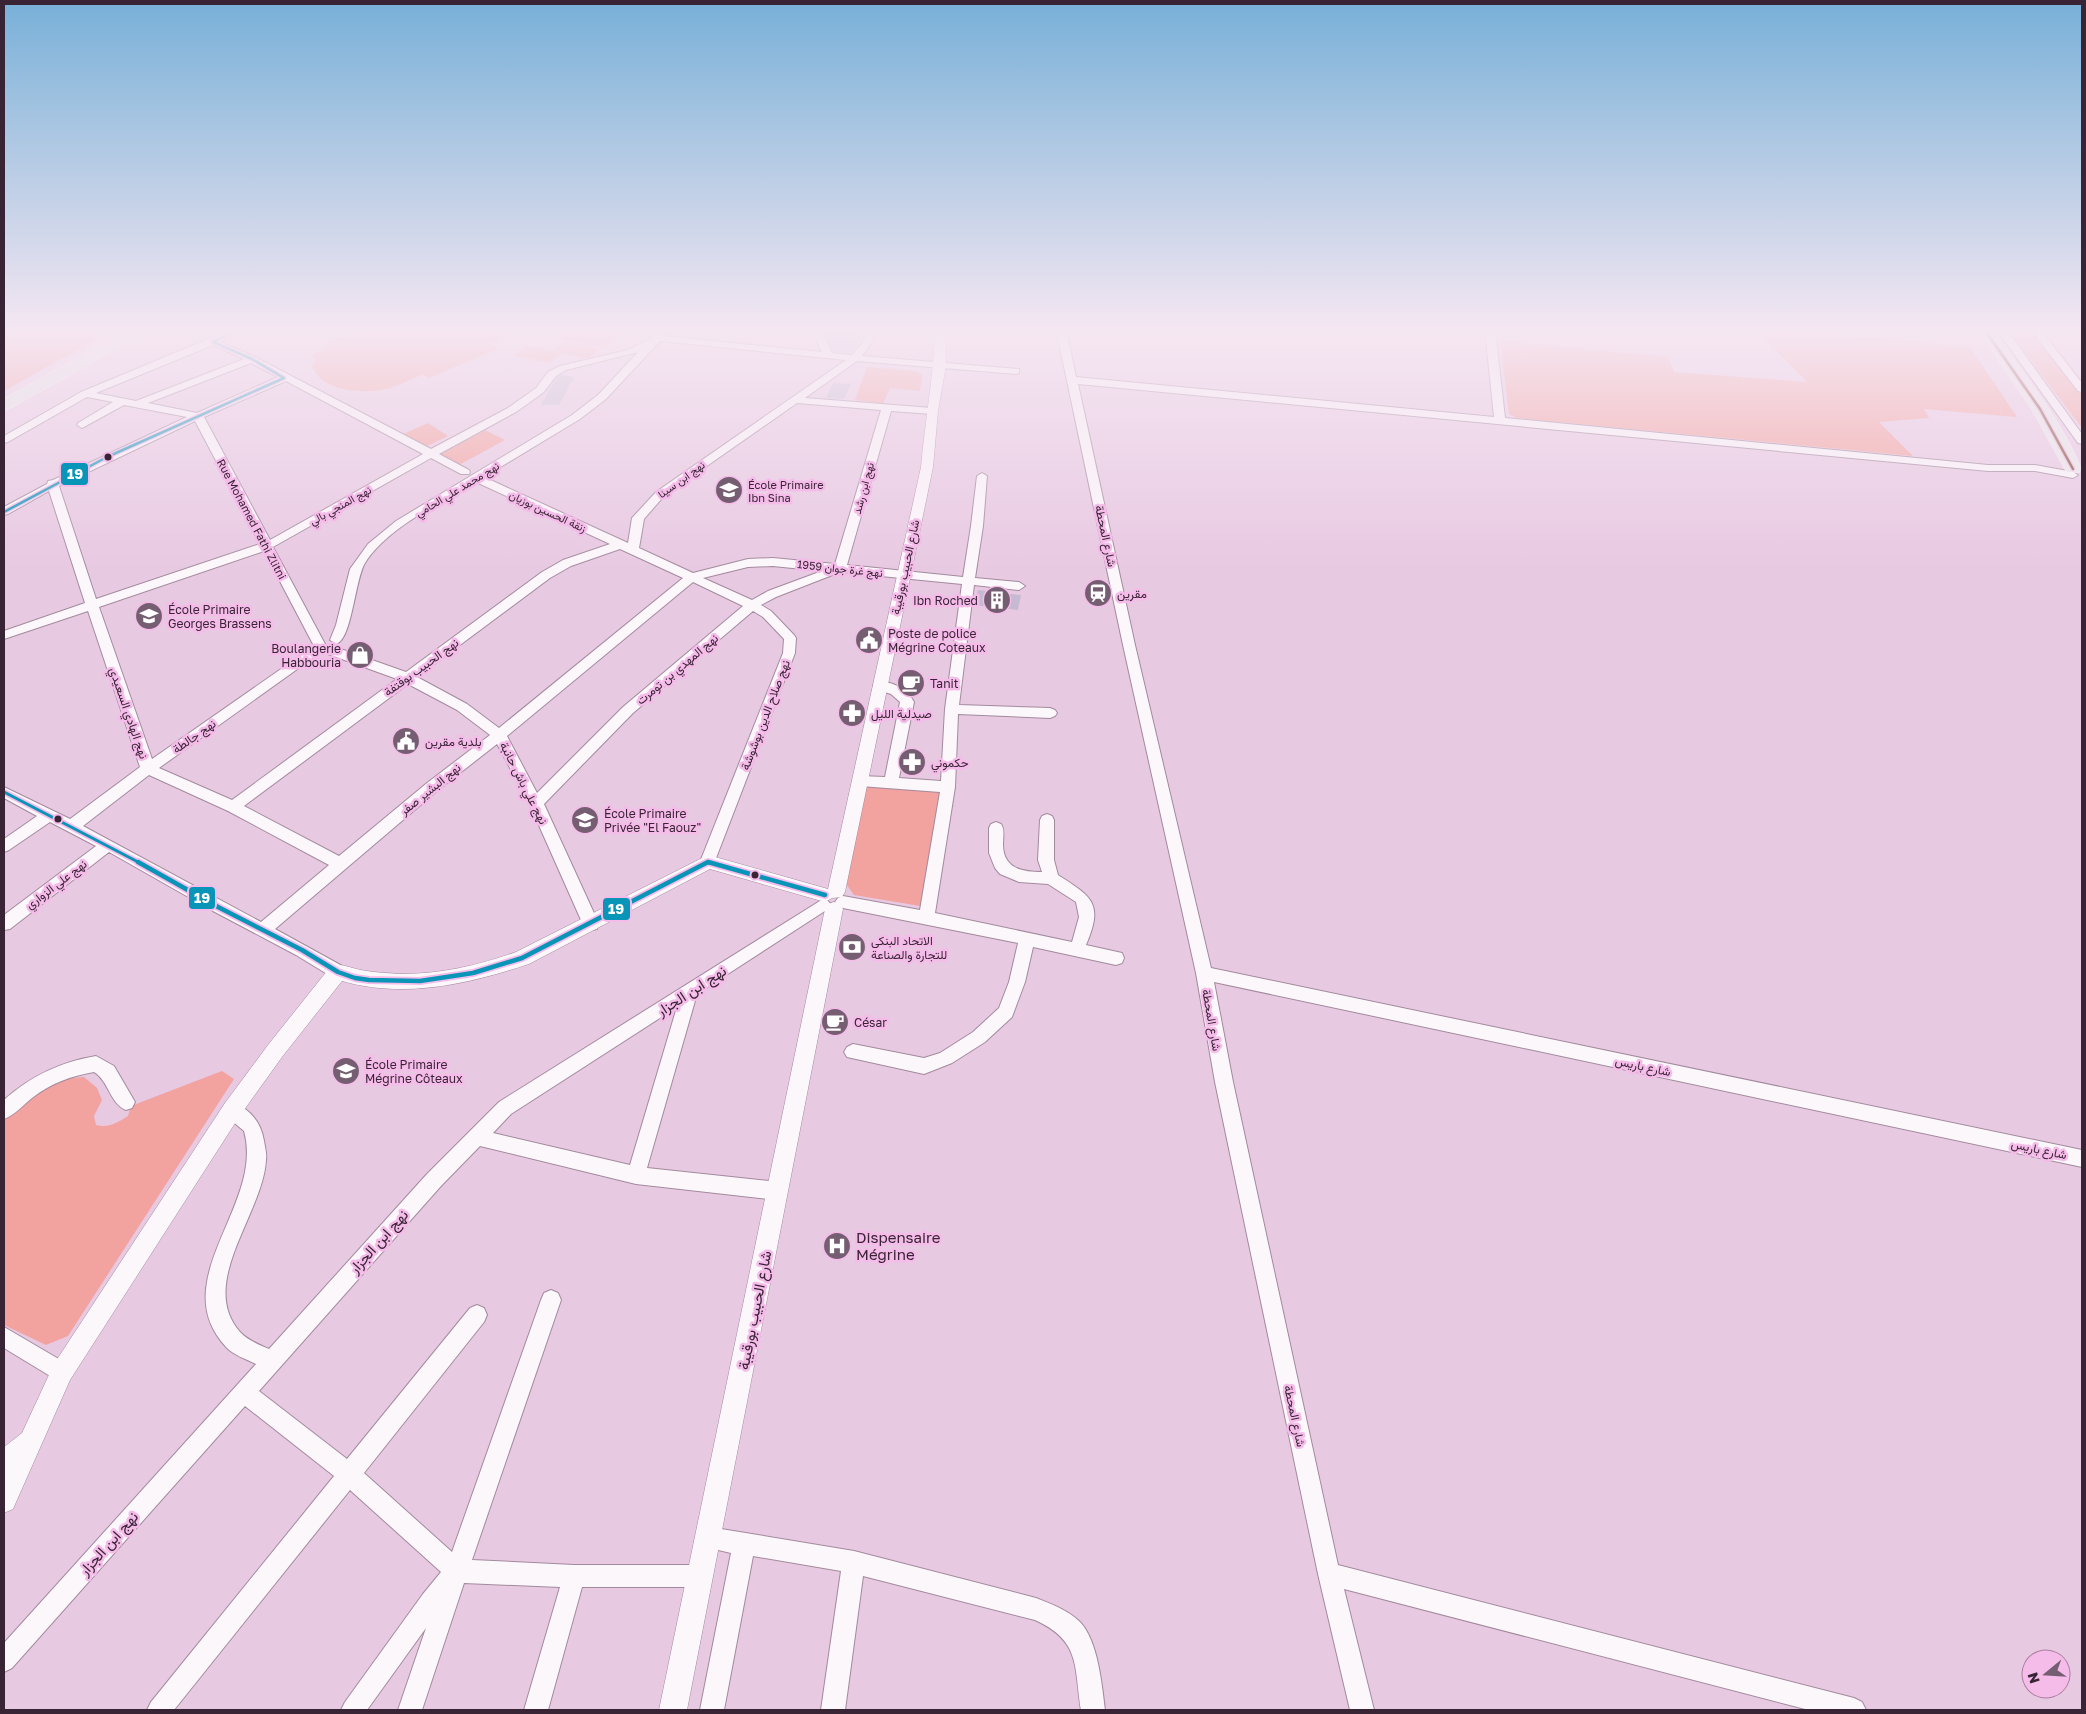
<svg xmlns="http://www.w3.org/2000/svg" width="2086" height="1714" font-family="'Golos Text',Vazirmatn,sans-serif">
	<rect width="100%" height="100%" fill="#e8c9e2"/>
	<path fill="#f2a29f" d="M4,329H115L4,391Z
		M360,329H524L519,333L489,344L498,349L429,378L423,374C411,379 398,386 386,389C362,394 322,392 312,366L316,358L311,357L330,342Z
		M557,329H627L604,348L548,336Z
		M1755,329H1783L1970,347L2017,417L1924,409L1929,418L1879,422L1913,456L1517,418L1509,414L1500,341L1668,357L1674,372L1807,382Z
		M2007,329H2042L2082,381V428Z
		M565,342L600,349L588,359L562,353L550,363L514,356L527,346L553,351Z
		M867,367L916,371L922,375L920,391L890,388L883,404L855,400Z
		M428,423L448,436L423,448L403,434Z
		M485,430L505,440L459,465L440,455Z
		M942,784L926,907L854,895L844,881L865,786Z
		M222,1071L234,1079L68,1336L46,1345L4,1325V1121C29,1098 47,1078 84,1077L97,1088L102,1100L94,1116L96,1125C109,1128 117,1123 128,1116L131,1106Z"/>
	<path fill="#c5bad1" d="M823,329H862L860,339L851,352L847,353L833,351Z
		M561,375L574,377L559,405H541L557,377Z
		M833,383L851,384L844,399L826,398Z
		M978,590L1021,595L1018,610L973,605Z"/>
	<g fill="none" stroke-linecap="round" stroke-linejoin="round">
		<g stroke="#a28a9d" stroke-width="2">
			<path id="minor" d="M232,329H245L221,342L255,357L431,449L508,408L536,388L548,372L560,366L628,350L650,339L660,329H670L664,336L822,352L811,329H821L832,353L852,355L863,342L866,329H876L872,342L862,356L1019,369V373L1016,374L857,361L805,398L932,408L937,411L932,414L891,411L847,565L963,577L971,526L977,476L982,473L987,476L983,526L975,578L1019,582L1025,586L1019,590L974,585L959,705L1050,708L1055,710L1057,713L1055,716L1050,718L958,714L955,787L935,913L1072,942L1079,917L1076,902L1048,884L1019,882L1000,874L995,868L989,853V828L991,824L996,822L1001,824C1005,830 1003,837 1003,844C1003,868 1021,872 1042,872L1038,860L1040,820L1042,816L1047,814L1052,816L1054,820V860L1058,875C1092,897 1104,903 1086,945L1122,953L1124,958L1122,963L1116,965L1033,947L1025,982L1012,1017L985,1042L952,1063L924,1074L847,1057L844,1052L847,1047L853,1044L924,1058L940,1053L973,1032L999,1008L1009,982L1018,943L843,908L838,906L835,902L838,898L843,896L920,910L940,792L860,786L855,785L853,781L855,777L860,776L885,777L900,702L891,694L875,689L873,686L875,683C890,679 907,689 914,702L899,778L941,781L945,709L962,584L840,572L776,597L761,605L771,611L794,635L796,638L795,653L713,866L708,868L703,866L700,862L783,653L784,639L763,617L753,611L633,713L544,804L599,924L597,929L591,930L585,929L529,803L497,744L437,791L275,929L344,967L346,972L344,977L338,979L332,977L296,955L213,911L109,852L10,929L4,930V915L96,846L50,822L9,850L4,852V839L37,816L4,798V787L70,819L140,767L88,611L4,639V631L85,603L49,491L8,514L4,515V507L47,484L48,481L53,480L187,417L124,405L82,428L77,425L78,423L113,402L87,397L8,442L4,443V436L81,392ZM660,341L846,360L656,492L632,518L628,543L484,477L580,419L606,399ZM213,345L244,359L136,401L96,393ZM638,352L598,395L572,415L396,521L368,544L350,569L336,625L330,640L336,644C352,640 355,579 365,563C387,528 440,503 476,482L610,544L563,560L542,572L406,672L335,647L330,646L324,649L325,644L273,547L431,458L461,474H469L470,472L469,470L439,454L516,412L544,392L556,376L566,370ZM251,363L278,377L197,413L148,403ZM286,381L423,454L270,540L204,417ZM797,403L881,410L835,564L773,558L748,559L693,573L639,548L644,519L664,496ZM195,421L260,544L96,599L59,486ZM620,549L683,578L499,728L467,704L417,677L550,578L571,566ZM264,551L314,646L152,759L99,607ZM773,566L822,571L768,591L752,600L703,578L748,567ZM693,582L743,606L623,707L537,793L507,736ZM324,650L325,653L397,679L232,800L159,768ZM408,684L457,710L490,735L427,783L339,856L244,806ZM149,775L228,811L329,865L261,922L83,826Z
				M1056,329H1066L1076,377L1494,417L1485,329H1495L1505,418L1988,465H2035L2073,472L2078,475L2073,478L2035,471H1988L1078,384L1135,645L1211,968L2082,1150V1167L1214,982L1233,1082L1338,1565L1854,1698L1862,1702L1866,1710H1809L1344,1589L1374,1710H1350L1318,1574L1215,1082L1196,973L1123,645Z
				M1996,329H2006L2082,434V444L2078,443Z
				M2030,329H2040L2082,383V392L2078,391Z
				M823,899L828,901L831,905L828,909L697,994L647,1168L778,1182L785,1185L787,1191L785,1197L778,1200L636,1184L480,1146L441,1186L259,1391L347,1459L470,1308L477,1305L484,1308L487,1315L484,1322L364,1473L452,1552L541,1300L544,1293L551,1290L558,1293L561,1300L472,1560L574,1565H701L709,1568L712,1576L709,1584L701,1587H582L548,1710H524L560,1587L464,1583L422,1710H398L426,1628L367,1710H341L345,1702L423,1594L441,1572L350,1490L174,1710H147L151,1702L334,1476L245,1406L12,1668L4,1672V1643L256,1364C246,1359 233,1355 226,1347C164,1280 265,1205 244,1131L226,1116L223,1110L226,1104L232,1102C250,1109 261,1122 264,1141C265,1147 267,1154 266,1160C263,1214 197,1283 240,1332C247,1340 260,1345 269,1349L427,1174L499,1102ZM677,1007L630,1165L493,1133L511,1114Z
				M96,1056L114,1066L135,1102L132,1108L126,1110C110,1104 109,1081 94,1072C71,1076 51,1083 32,1098C23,1105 15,1115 4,1119V1100C31,1076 60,1062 96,1056Z
				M4,1327L69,1365L72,1372L69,1379L62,1382L55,1379L4,1348Z
				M709,1527L854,1551L1036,1598C1051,1604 1068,1610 1080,1622C1098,1641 1102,1685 1105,1710H1081C1074,1666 1081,1641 1035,1620L863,1576L845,1710H821L841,1571L753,1556L724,1710H700L731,1553L701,1546L698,1538L701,1530Z"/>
		</g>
		<g stroke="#a28a9d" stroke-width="1">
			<path id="tertiary" d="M935,329H945L946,365L938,411L933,467L845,892L842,897L832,898L825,902L710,869L529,964C468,984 405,999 342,981L282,1057L239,1117L70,1380L13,1509L4,1513V1447L22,1433L54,1364L225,1103L268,1045L331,966C342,963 350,968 361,970C375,973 389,973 403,974C441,974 480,965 516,952L708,855L828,889L921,467C925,421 934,375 935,329Z
				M834,902L840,904L843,909L687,1710H659L825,909L828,904Z"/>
		</g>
		<g stroke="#f5e7f2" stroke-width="2">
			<path id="primary" d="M1977,329H1991C2023,374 2060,418 2081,469L2079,472H2067L2032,409Z"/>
		</g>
		<g stroke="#f5e7f2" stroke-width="2">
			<path id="trunk" d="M130,329H148L146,332L10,408L4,410V399Z"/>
		</g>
		<use href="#minor" fill="#fcf7fb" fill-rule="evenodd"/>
		<use href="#tertiary" fill="#fcf7fb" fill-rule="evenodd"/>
		<use href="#primary" fill="#e7e8e8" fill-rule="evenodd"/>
		<use href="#trunk" fill="#e0e2e2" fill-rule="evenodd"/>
		<g stroke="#f5bcea" stroke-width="5">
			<path id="bus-1-far2" d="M240,329L213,342L252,359L284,378
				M4,512L107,457L284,378"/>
		</g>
		<g stroke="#f5bcea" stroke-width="6">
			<path id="bus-1-far1" d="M4,792L140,863
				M706,863H711"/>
		</g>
		<g stroke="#f5bcea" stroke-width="8">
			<path id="bus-1" d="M138,862L218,907L302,950L338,972L355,978L369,980L420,981L473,973L522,958L708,862L825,895"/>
		</g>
		<g stroke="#f5bcea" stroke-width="5">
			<path id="bus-2" d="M1984,329L2040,409L2073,469"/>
		</g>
		<use href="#bus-1-far2" stroke="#0995b7" stroke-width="2.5"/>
		<use href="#bus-1-far1" stroke="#0995b7" stroke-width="3"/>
		<use href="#bus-1" stroke="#0995b7" stroke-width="4.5"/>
		<use href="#bus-2" stroke="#7a4b2a" stroke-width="2.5"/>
	</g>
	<linearGradient id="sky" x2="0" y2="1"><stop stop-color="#78b0d8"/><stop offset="0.58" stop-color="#f5e7f2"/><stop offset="1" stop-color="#f5e7f2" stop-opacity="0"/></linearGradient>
	<rect width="2086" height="569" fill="url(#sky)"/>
	<defs>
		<g id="school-disc" transform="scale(1.4375)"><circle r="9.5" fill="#765e72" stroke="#f5bcea"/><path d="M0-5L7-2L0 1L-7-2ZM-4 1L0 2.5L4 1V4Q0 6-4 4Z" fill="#fff"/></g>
		<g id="station-disc" transform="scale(1.4375)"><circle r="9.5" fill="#765e72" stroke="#f5bcea"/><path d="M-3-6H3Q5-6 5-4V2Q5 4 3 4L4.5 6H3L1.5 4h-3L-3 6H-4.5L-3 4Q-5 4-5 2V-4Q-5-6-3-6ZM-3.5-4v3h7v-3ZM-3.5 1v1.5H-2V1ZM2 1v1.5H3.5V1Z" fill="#fff"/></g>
		<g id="building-disc" transform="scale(1.4375)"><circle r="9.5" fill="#765e72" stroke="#f5bcea"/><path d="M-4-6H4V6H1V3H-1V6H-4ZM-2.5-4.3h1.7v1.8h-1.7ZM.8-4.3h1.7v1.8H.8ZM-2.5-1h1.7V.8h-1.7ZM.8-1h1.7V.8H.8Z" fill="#fff"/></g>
		<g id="civic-disc" transform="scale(1.4375)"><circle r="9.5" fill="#765e72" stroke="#f5bcea"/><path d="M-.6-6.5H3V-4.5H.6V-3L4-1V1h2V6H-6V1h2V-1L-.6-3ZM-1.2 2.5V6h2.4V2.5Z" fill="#fff"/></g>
		<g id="shop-disc" transform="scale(1.4375)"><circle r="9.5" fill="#765e72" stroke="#f5bcea"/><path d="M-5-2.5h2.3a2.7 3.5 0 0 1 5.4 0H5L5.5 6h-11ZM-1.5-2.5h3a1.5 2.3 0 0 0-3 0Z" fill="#fff"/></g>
		<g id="cafe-disc" transform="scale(1.4375)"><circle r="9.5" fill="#765e72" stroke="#f5bcea"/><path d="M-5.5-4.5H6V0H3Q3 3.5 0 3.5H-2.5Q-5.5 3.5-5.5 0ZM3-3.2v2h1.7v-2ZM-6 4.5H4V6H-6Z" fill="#fff"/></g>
		<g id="pharmacy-disc" transform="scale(1.4375)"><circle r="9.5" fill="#765e72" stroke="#f5bcea"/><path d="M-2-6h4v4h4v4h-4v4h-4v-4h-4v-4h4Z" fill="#fff"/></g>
		<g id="bank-disc" transform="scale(1.4375)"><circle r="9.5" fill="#765e72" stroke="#f5bcea"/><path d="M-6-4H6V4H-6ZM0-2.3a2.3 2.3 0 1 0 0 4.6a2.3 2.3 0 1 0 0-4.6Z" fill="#fff"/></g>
		<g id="hospital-disc" transform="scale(1.4375)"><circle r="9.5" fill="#765e72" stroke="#f5bcea"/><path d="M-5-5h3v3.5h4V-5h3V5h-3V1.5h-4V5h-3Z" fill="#fff"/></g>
	</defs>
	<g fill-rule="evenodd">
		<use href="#school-disc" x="729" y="490"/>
		<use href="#station-disc" x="1098" y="593"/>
		<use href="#building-disc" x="997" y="600"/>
		<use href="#school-disc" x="149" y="616"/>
		<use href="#civic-disc" x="869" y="640"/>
		<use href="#shop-disc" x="360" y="655"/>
		<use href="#cafe-disc" x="911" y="683"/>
		<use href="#pharmacy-disc" x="852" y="713"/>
		<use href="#civic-disc" x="406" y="741"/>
		<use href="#pharmacy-disc" x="912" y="762"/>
		<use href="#school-disc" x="585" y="820"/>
		<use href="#bank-disc" x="852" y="947"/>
		<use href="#cafe-disc" x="835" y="1022"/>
		<use href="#school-disc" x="346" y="1071"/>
		<use href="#hospital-disc" x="837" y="1246"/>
	</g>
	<g fill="#392435" stroke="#f5bcea" stroke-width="2">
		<circle cx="108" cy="457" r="4.5"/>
		<circle cx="58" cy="819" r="4.5"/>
		<circle cx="755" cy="875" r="4.5"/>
	</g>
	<g text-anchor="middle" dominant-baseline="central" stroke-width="5" stroke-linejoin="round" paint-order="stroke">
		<g font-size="11" fill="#392435" stroke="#f5bcea">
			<text transform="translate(681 479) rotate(-36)">نهج ابن سينا</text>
			<text transform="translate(863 488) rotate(-75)">نهج ابن رشد</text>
			<text transform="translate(457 489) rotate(-31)">نهج محمد علي الحامي</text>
			<text transform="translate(340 505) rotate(-29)">نهج المنجي بالي</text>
			<text transform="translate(548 511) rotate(25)">زنقة الحسين بوزيان</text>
			<text transform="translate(252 519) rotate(62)">Rue Mohamed Fathi Zlitni</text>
			<text transform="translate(840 568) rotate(6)">نهج غرة جوان 1959</text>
		</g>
		<g font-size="11" fill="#392435" stroke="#f5bcea" text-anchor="start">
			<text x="748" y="484">École Primaire<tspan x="748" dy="13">Ibn Sina</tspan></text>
		</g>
		<g font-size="12" fill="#392435" stroke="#f5bcea">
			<text transform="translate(1106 536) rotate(78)">شارع المحطة</text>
			<text transform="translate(905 567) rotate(-78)">شارع الحبيب بورقيبة</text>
			<text transform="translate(421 667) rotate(-36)">نهج الحبيب بوقتفة</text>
			<text transform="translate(677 669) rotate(-40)">نهج المهدي بن تومرت</text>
			<text transform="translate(129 713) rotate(71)">نهج الهادي السعيدي</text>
			<text transform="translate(765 715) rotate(-69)">نهج صلاح الدين بوشوشة</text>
			<text transform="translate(194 736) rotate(-35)">نهج جالطة</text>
			<text transform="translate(524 783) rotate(63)">نهج علي باش حانبة</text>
			<text transform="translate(430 789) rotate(-39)">نهج البشير صفر</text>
			<text transform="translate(56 884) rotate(-37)">نهج علي الزواري</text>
			<text transform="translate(1212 1020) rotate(80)">شارع المحطة</text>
			<text transform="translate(1643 1066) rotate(12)">شارع باريس</text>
			<text transform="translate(2039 1149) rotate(12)">شارع باريس</text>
			<text transform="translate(1295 1416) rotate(78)">شارع المحطة</text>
		</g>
		<g font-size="12" fill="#392435" stroke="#f5bcea" text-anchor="start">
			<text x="1117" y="593">مقرين</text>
			<text x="978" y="600" text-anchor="end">Ibn Roched</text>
			<text x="168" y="609">École Primaire<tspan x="168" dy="14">Georges Brassens</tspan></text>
			<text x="888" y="633">Poste de police<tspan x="888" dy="14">Mégrine Coteaux</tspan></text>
			<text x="341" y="648" text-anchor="end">Boulangerie<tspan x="341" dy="14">Habbouria</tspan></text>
			<text x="930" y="683">Tanit</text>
			<text x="871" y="713">صيدلية الليل</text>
			<text x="425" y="741">بلدية مقرين</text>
			<text x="931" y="762">حكموني</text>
			<text x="604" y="813">École Primaire<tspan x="604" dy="14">Privée "El Faouz"</tspan></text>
			<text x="871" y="940">الاتحاد البنكي<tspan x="871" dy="14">للتجارة والصناعة</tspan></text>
			<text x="854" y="1022">César</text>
			<text x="365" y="1064">École Primaire<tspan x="365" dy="14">Mégrine Côteaux</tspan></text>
		</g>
		<g font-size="15" fill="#392435" stroke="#f5bcea">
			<text transform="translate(691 990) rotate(-33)">نهج ابن الجزار</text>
			<text transform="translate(378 1241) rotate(-48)">نهج ابن الجزار</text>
			<text transform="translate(754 1310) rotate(-79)">شارع الحبيب بورقيبة</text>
			<text transform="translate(108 1543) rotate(-48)">نهج ابن الجزار</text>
		</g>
		<g font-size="15" fill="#392435" stroke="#f5bcea" text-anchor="start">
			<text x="856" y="1237">Dispensaire<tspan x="856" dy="17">Mégrine</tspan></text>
		</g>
	</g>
	<g stroke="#f5bcea" stroke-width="2">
		<rect x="60" y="462" width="29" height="24" rx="5" fill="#0995b7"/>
		<rect x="188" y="886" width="28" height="24" rx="5" fill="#0995b7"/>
		<rect x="602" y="897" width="29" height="24" rx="5" fill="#0995b7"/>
	</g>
	<g font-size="14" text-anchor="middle" font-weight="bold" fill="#fff">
		<text x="75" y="479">19</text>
		<text x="202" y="903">19</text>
		<text x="616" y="914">19</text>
	</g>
	<rect width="2086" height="1714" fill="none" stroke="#392435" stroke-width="10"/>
	<g transform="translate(2046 1674) rotate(252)"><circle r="24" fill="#f5bcea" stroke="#aa7fa2"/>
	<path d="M0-4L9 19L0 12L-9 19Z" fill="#765e72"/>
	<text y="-8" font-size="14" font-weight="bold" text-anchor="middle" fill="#392435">N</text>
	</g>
</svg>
